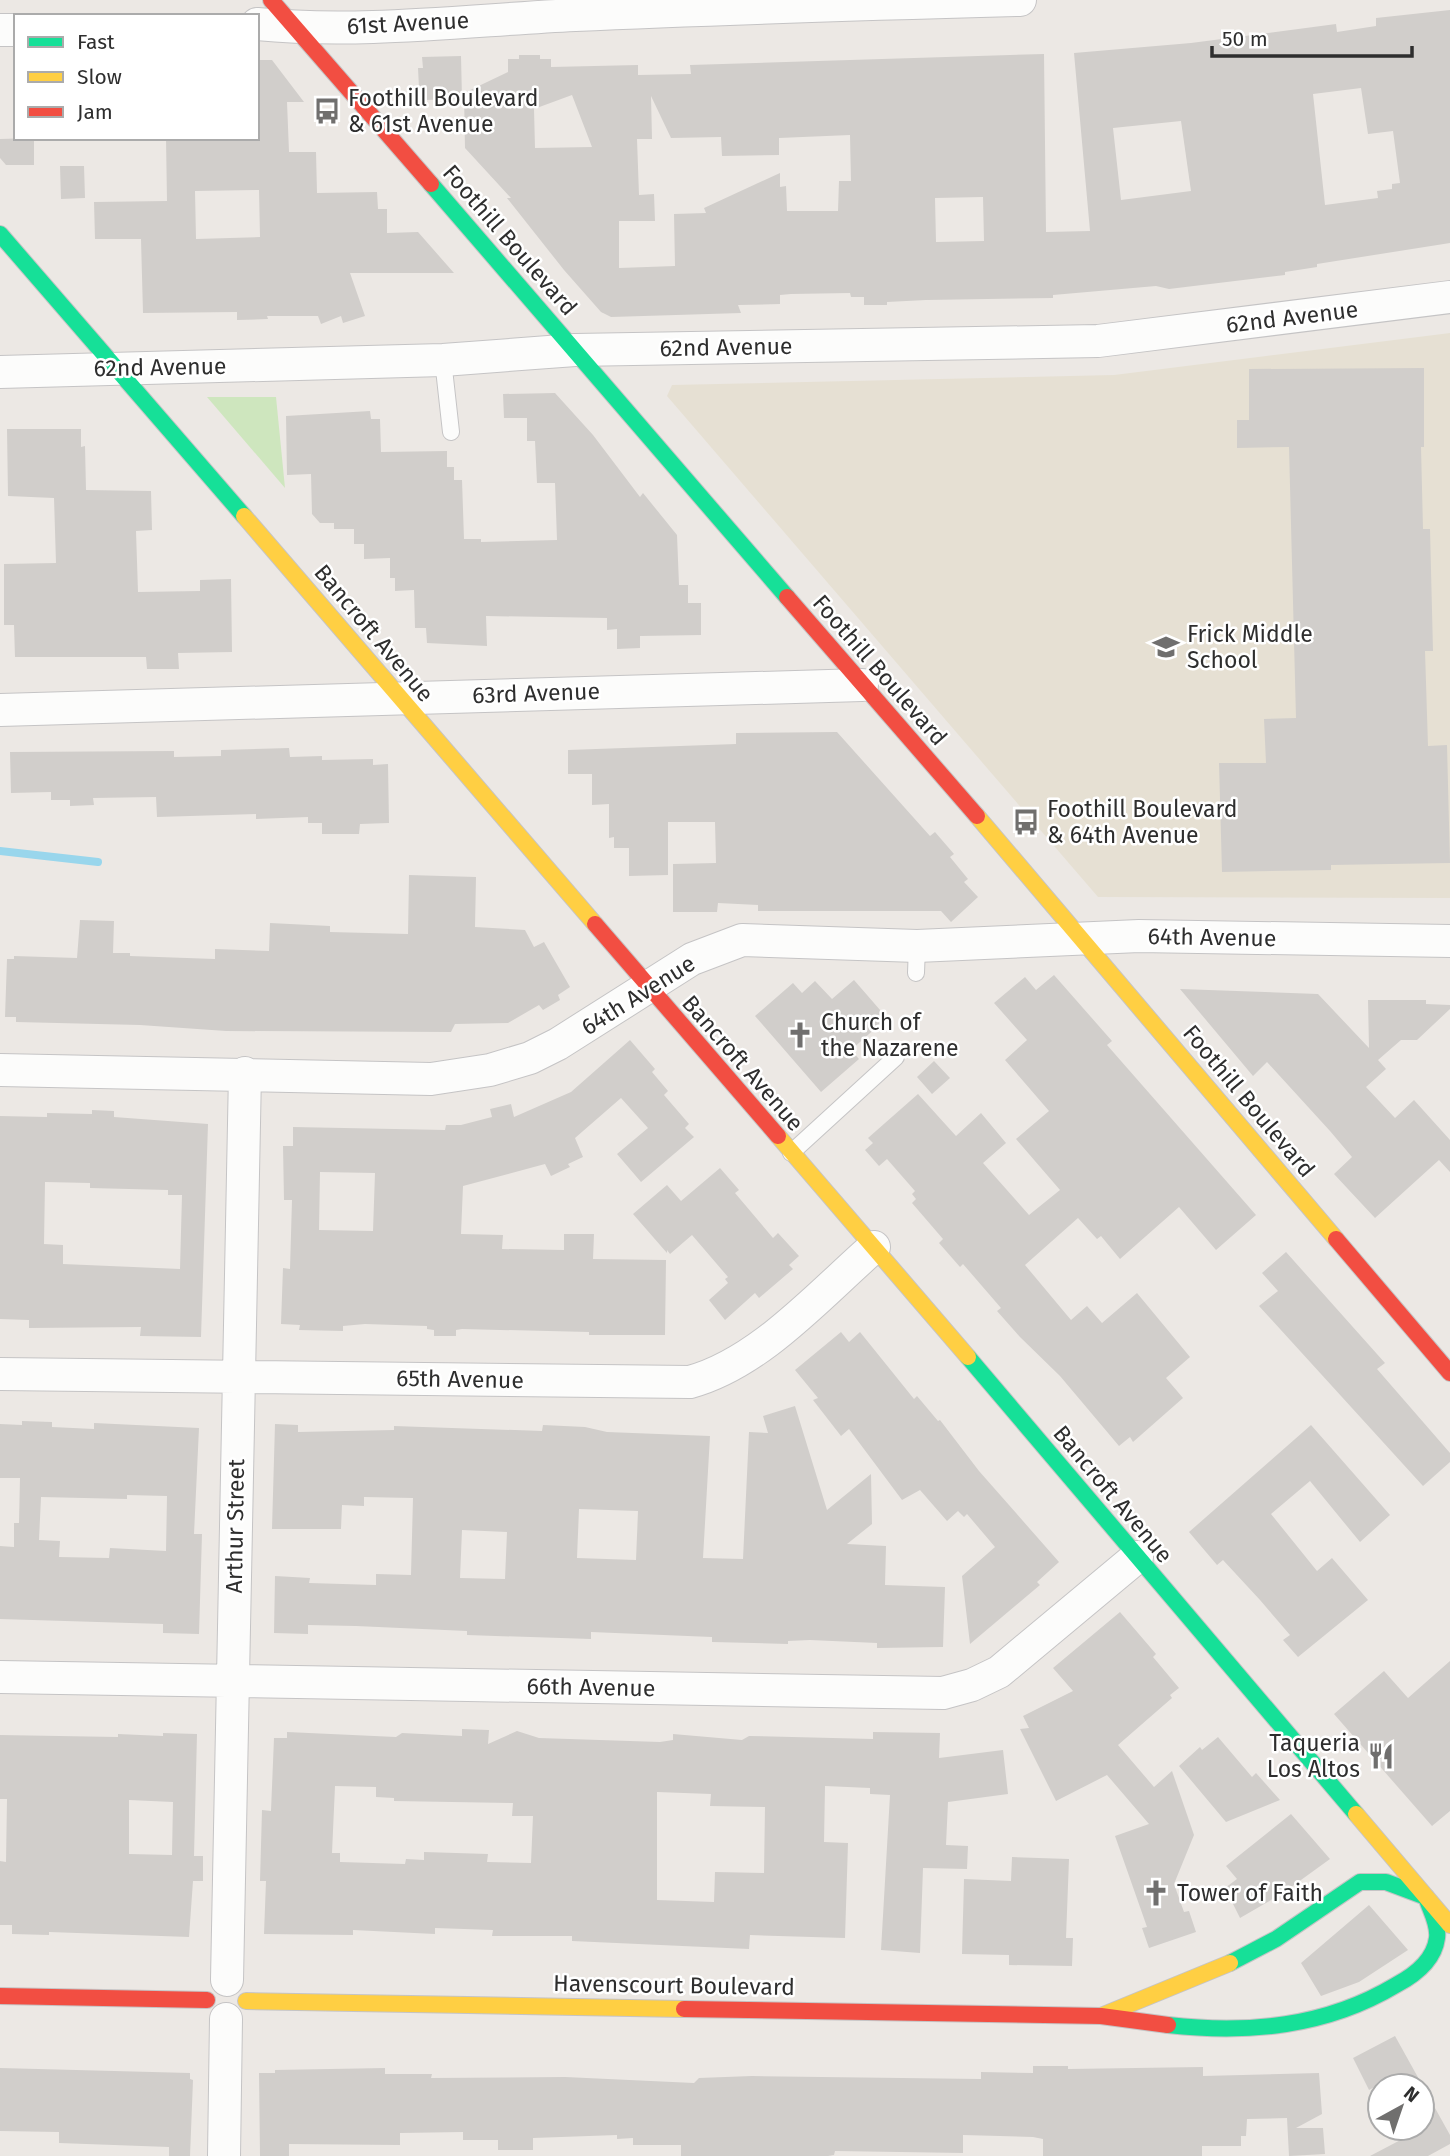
<svg xmlns="http://www.w3.org/2000/svg" width="1450" height="2156" font-family="'Fira Sans',sans-serif">
	<rect width="100%" height="100%" fill="#ece8e4"/>
	<path fill="#e6e0d3" d="M1450,333V898L1098,897L667,396L672,385L1114,375Z"/>
	<path fill="#cee6be" d="M207,397H276L285,488Z"/>
	<g fill="none" stroke-linecap="round" stroke-linejoin="round">
		<path stroke="#99d6ec" stroke-width="8" d="M0,851L98,862"/>
	</g>
	<path fill="#d1cecb" fill-rule="evenodd" d="M1450,10V243L1317,264V267L1285,272V275L1169,289L1156,286L1053,295V298L926,300L887,302V305H864V297H851L850,293L791,294L780,295V304L738,305L741,313L611,317L601,312L564,270L507,198H511L465,148L464,93L508,72V59H519V55H540V59H551V67L638,65V75L691,74L690,65L1044,54L1046,232L1090,231L1074,53L1191,43L1336,24L1337,32L1376,26V18ZM1361,88L1368,134L1393,131L1400,183L1392,184V189L1377,191L1378,198L1325,205L1313,94ZM572,95L592,147L535,148L534,109ZM651,96L671,138L721,137L722,156L779,155V138L850,135L851,181H839L838,211H787L786,186L780,187V173L704,208L706,213L674,214L675,266L619,268V221H655L654,194L639,195L637,139H652ZM1181,121L1191,191L1121,200L1113,128ZM983,197L984,241L936,242L935,198Z
		M461,56L462,99L424,100L423,89L419,88L418,68H423L422,57Z
		M257,60H272L304,102H287L289,152H316L317,193L377,192L378,209H387V233L418,232L454,273H350L365,316L343,323L341,316L321,324L318,316H267L268,319L237,320V312L143,313L141,239H95L94,202L167,201L166,138H257ZM259,190L260,237L196,239L195,191Z
		M34,138V165H6L0,158V139Z
		M60,166H84L85,198L61,199Z
		M1424,368V447H1421L1423,529H1430L1433,651H1425L1428,746L1447,745L1450,863L1331,865V870L1222,872L1219,763H1266L1264,719L1296,718L1289,447L1237,448V420H1249V369Z
		M555,393L593,435L640,497L643,493L677,535L679,585H688V603H701V635L640,636V648L617,649V629L607,630V618L486,616L487,646L427,643L426,628H415L414,590L395,591V578H390V558L364,559V544H354V529H334V523H320L312,514L311,474L287,475L286,416L370,411L371,419H380L381,452L447,451V467H454V480H462L464,539H481V542L557,540L555,483H537L535,441H527V418H504L503,394Z
		M7,429H81V447L85,446L86,490L151,491L152,530L136,531L138,592L200,591V580L231,579L232,652L178,653L179,669H147L146,657H15L14,625H4V564L56,563L54,498L8,496Z
		M837,732L930,836L935,832L954,854L950,857L968,879L964,882L978,897L951,922L941,911H758V905L718,903L717,912H673V864L716,863L715,822H668V875L629,876V848H614V837L609,838V804L592,805V774H568V750L736,744V733Z
		M289,748L290,757L322,756V760L373,759V765L388,764L389,823L360,824L359,834H322V823H308V817L256,819V814L157,817L156,797L93,798L94,805L70,806V800H51V792L11,793L10,752L174,751V757L221,756V750Z
		M409,875L476,877L475,927L525,930L534,947L544,942L570,987L558,995L560,1000L543,1010L539,1005L508,1023L455,1024L451,1032L226,1031L140,1025L16,1022V1017H5L7,959H14V956L77,958L80,920L114,921L113,953H130V956L215,959V949L269,951L270,923L330,926V932L408,934Z
		M1054,975L1112,1041L1107,1045L1256,1215L1216,1250L1179,1207L1120,1259L1101,1236L1097,1239L1078,1218L1025,1265L1071,1320L1087,1306L1102,1323L1137,1293L1190,1357L1166,1378L1183,1398L1133,1442L1130,1437L1119,1446L1060,1376L1020,1337L997,1311L1001,1308L963,1264L960,1267L939,1243L943,1239L912,1203L916,1199L912,1194L915,1191L887,1159L879,1166L865,1150L873,1143L868,1138L918,1094L956,1136L981,1113L1006,1143L983,1163L1029,1215L1060,1190L1016,1139L1049,1111L1005,1060L1027,1040L994,1003L1025,977L1036,990Z
		M854,980L887,1018L851,1050L859,1059L821,1092L755,1016L793,983L802,993L815,981L832,999Z
		M1180,989L1318,994L1369,1048L1368,1000H1426V1004L1450,1005V1009L1417,1040H1401L1378,1060L1386,1069L1366,1087L1395,1118L1414,1100L1450,1140V1172L1439,1160L1375,1218L1334,1174L1352,1157L1330,1131L1267,1062L1253,1076Z
		M630,1040L655,1069L652,1072L668,1091L664,1095L689,1124L685,1128L694,1137L641,1182L617,1154L648,1128L621,1098L575,1138L583,1157L568,1164L570,1167L551,1176L545,1164L463,1186L461,1234L503,1235L502,1249L564,1250V1234H594L593,1259L666,1260L665,1335H589V1332L462,1329L456,1330V1336H434V1330L427,1329V1326L365,1324L343,1326V1331L299,1330L300,1325L281,1324L283,1268L290,1269L292,1200H284L283,1146H293V1127L445,1130L446,1125H461L492,1117L490,1109L511,1104L514,1117L571,1092ZM320,1172L375,1173L373,1231L319,1230Z
		M934,1061L950,1078L932,1094L917,1077Z
		M92,1110L114,1111V1117L208,1124L201,1337L140,1336L141,1327L29,1328V1320L0,1319V1116L47,1117V1113L92,1114ZM45,1182L90,1183V1188L168,1190V1195H182L180,1269L63,1264V1245L44,1244Z
		M720,1168L739,1190L735,1193L773,1238L778,1233L799,1256L789,1265L793,1269L759,1298L755,1293L725,1320L709,1300L728,1283L725,1279L728,1277L692,1235L670,1254L667,1250V1253L633,1214L667,1185L681,1201Z
		M1286,1252L1385,1363L1377,1369L1450,1453V1462L1423,1486L1259,1306L1278,1291L1262,1273Z
		M841,1332L849,1342L860,1332L914,1399L917,1396L938,1421L940,1420L979,1471L1059,1562L1037,1582L1040,1585L970,1644L962,1576L995,1547L967,1514L964,1517L958,1511L947,1521L920,1490L902,1500L849,1429L841,1436L813,1400L818,1398L795,1370Z
		M795,1406L827,1510L871,1474L872,1524L847,1544L886,1546L885,1585L945,1587L943,1647L877,1648V1643L810,1640L788,1641V1644L712,1642V1637L591,1632V1639L467,1635V1631L356,1626L308,1625V1634L274,1633L275,1576L310,1578L309,1583L376,1585V1574L411,1575L413,1498L364,1497V1506L342,1505L341,1529H272L275,1424L298,1425V1432L394,1430V1426L542,1431L543,1425L585,1427L607,1432L710,1436L703,1558L743,1559L749,1432L768,1433L763,1416ZM579,1509L638,1511L636,1560L577,1558ZM462,1530L507,1532L505,1579L460,1578Z
		M22,1421L52,1422V1427L94,1429V1423L199,1428L194,1534H202L199,1634L163,1633V1624L0,1619V1546L14,1547V1523H19L20,1478H0V1424L22,1425ZM127,1495L167,1496L166,1551L110,1548L109,1558L59,1557L60,1541L39,1540L41,1497L127,1499Z
		M1311,1425L1390,1515L1360,1542L1310,1481L1271,1514L1317,1571L1332,1558L1368,1600L1298,1657L1283,1640L1290,1635L1260,1600L1223,1560L1217,1565L1189,1532Z
		M1120,1612L1156,1654L1153,1657L1179,1688L1170,1695L1172,1698L1118,1745L1154,1787L1172,1771L1194,1835L1174,1884L1184,1912L1189,1911L1196,1932L1149,1948L1142,1928L1147,1927L1115,1836L1149,1824L1107,1775L1056,1801L1020,1729L1029,1728L1023,1716L1073,1691L1053,1668Z
		M1450,1661V1811L1432,1826L1334,1714L1384,1671L1408,1698Z
		M462,1729L489,1730L488,1744L517,1731L539,1738L660,1742L673,1740V1734L742,1740L749,1736L873,1739V1732L940,1733L939,1758L1003,1750L1008,1794L948,1802L946,1845L968,1846L967,1869L923,1868L920,1953L881,1950L890,1795L870,1794V1788L825,1786L824,1842L848,1843L845,1938L750,1935L749,1949L572,1941V1936H492L493,1930L435,1928V1934L353,1930V1935L264,1934L266,1881H260L262,1810L271,1811L274,1738H287V1732L396,1737L402,1733L462,1736ZM335,1786L376,1787V1797L394,1798V1801L513,1803L512,1816H533L531,1863L487,1862L488,1854L424,1852V1860L406,1859L405,1864L340,1862V1853H332ZM657,1792L711,1794L710,1806L765,1807L764,1873L715,1872L714,1902L657,1900Z
		M163,1733L197,1734L194,1856H203V1881H193L189,1937L49,1932V1935L12,1934V1925H0V1861L6,1862L7,1799H0V1735L118,1737V1734L163,1736ZM129,1800L173,1802L172,1855L129,1854Z
		M1218,1737L1252,1777L1256,1773L1280,1800L1226,1822L1179,1766L1200,1747L1202,1750Z
		M1291,1814L1330,1859L1283,1893L1240,1918L1225,1888L1237,1879L1226,1866Z
		M1012,1857L1069,1859L1066,1938H1073L1072,1966L1009,1965V1955L962,1954L964,1879L1011,1881Z
		M1369,1905L1408,1950L1359,1982L1321,1996L1301,1963Z
		M1395,2036L1450,2135V2144L1428,2156H1370L1410,2135L1406,2128H1422V2086H1383L1382,2083L1369,2090L1353,2058Z
		M1033,2066H1068V2069L1203,2067V2076L1319,2073L1322,2114L1296,2128H1323L1325,2154L1289,2156L1287,2118L1247,2119L1246,2136H1241V2146H1202V2156H1043V2139L1033,2137L963,2135V2153L835,2151L834,2155L828,2156H681V2145H633V2138L617,2139V2135L533,2138V2150H498V2140H463V2132L400,2133V2145L289,2144V2156H260L259,2073H275V2070L385,2068V2074H432L431,2078L565,2077L694,2083L699,2078L752,2076L981,2079V2072L1033,2073Z
		M0,2068L190,2073V2079L193,2080L190,2156H169V2147L59,2143V2132L0,2131Z"/>
	<g fill="none" stroke-linecap="round" stroke-linejoin="round">
		<g stroke="#c5c4c5" stroke-width="18">
			<path id="lane" d="M443,360L451,432
				M916,973L917,946
				M791,1153L896,1057"/>
		</g>
		<g stroke="#c5c4c5" stroke-width="34">
			<path id="street" d="M257,24C362,34 470,20 575,15C723,8 872,4 1020,0
				M0,30H16
				M0,372L443,360L575,350L1098,341L1450,297
				M0,710L862,685
				M0,1070L431,1079L490,1070L530,1058L558,1044L692,959L742,940L917,946L1139,936L1450,941
				M0,1374L690,1382C760,1363 819,1295 874,1247
				M0,1677L943,1693L972,1685L999,1672L1137,1557
				M227,1980L245,1073
				M224,2156L226,2019"/>
		</g>
		<g stroke="#c5c4c5" stroke-width="18">
			<path id="fast" d="M431,184L787,597
				M0,234L244,516
				M968,1357L1356,1814
				M1168,2025C1248,2034 1326,2027 1396,1985C1415,1975 1434,1961 1437,1938C1439,1924 1430,1910 1426,1897L1386,1882H1360L1276,1939L1230,1963"/>
		</g>
		<g stroke="#c5c4c5" stroke-width="18">
			<path id="slow" d="M244,516L595,924
				M977,816L1336,1239
				M778,1136L968,1357
				M1356,1814L1450,1925
				M246,2001L684,2009
				M1101,2016L1230,1963"/>
		</g>
		<g stroke="#c5c4c5" stroke-width="18">
			<path id="jam" d="M271,0L431,184
				M787,597L977,816
				M595,924L778,1136
				M1336,1239L1450,1373
				M0,1996L207,2000
				M684,2009L1101,2016L1168,2025"/>
		</g>
		<use href="#lane" stroke="#fcfcfb" stroke-width="16"/>
		<use href="#street" stroke="#fcfcfb" stroke-width="32"/>
		<use href="#fast" stroke="#16e098" stroke-width="16"/>
		<use href="#slow" stroke="#ffcf43" stroke-width="16"/>
		<use href="#jam" stroke="#f24e42" stroke-width="16"/>
	</g>
	<defs>
		<g id="bus-bare" transform="scale(2.1)"><path d="M-5-6H5V4H4V6H2V4H-2V6H-4V4H-5ZM-3.5-4V0h7V-4ZM-3.5 1.2v1.5H-2V1.2ZM2 1.2v1.5H3.5V1.2Z" fill="#706f6e" stroke="#fff" stroke-width="2.5" paint-order="stroke"/></g>
		<g id="school-bare" transform="scale(2.1)"><path d="M0-5L7-2L0 1L-7-2ZM-4 1L0 2.5L4 1V4Q0 6-4 4Z" fill="#706f6e" stroke="#fff" stroke-width="2.5" paint-order="stroke"/></g>
		<g id="church-bare" transform="scale(2.1)"><path d="M-1.2-6h2.4v3.5h3.3v2.4h-3.3V6h-2.4V-.1h-3.3v-2.4h3.3Z" fill="#706f6e" stroke="#fff" stroke-width="2.5" paint-order="stroke"/></g>
		<g id="restaurant-bare" transform="scale(2.1)"><path d="M-5-6h1v4h1v-4h1v4h1v-4h1v5L-1.5 .5V6h-2V.5L-5-1ZM5-6V6H3V1.5H1.5Q1.5-4 5-6Z" fill="#706f6e" stroke="#fff" stroke-width="2.5" paint-order="stroke"/></g>
	</defs>
	<g fill-rule="evenodd">
		<use href="#bus-bare" x="327" y="111"/>
		<use href="#school-bare" x="1166" y="647"/>
		<use href="#bus-bare" x="1026" y="822"/>
		<use href="#church-bare" x="800" y="1035"/>
		<use href="#restaurant-bare" x="1381" y="1756"/>
		<use href="#church-bare" x="1156" y="1893"/>
	</g>
	<g text-anchor="middle" dominant-baseline="central" stroke-width="5" stroke-linejoin="round" paint-order="stroke">
		<g font-size="23" fill="#2e2e2e" stroke="#fff">
			<text transform="translate(408 23) rotate(-3)">61st Avenue</text>
			<text transform="translate(510 240) rotate(49)">Foothill Boulevard</text>
			<text transform="translate(1292 317) rotate(-7)">62nd Avenue</text>
			<text transform="translate(726 347) rotate(-1)">62nd Avenue</text>
			<text transform="translate(160 367) rotate(-1)">62nd Avenue</text>
			<text transform="translate(374 633) rotate(50)">Bancroft Avenue</text>
			<text transform="translate(880 670) rotate(49)">Foothill Boulevard</text>
			<text transform="translate(536 693) rotate(-2)">63rd Avenue</text>
			<text transform="translate(1212 937) rotate(1)">64th Avenue</text>
			<text transform="translate(638 995) rotate(-32)">64th Avenue</text>
			<text transform="translate(743 1063) rotate(49)">Bancroft Avenue</text>
			<text transform="translate(1249 1101) rotate(50)">Foothill Boulevard</text>
			<text transform="translate(460 1379) rotate(1)">65th Avenue</text>
			<text transform="translate(1113 1494) rotate(50)">Bancroft Avenue</text>
			<text transform="translate(235 1526) rotate(-89)">Arthur Street</text>
			<text transform="translate(591 1687) rotate(1)">66th Avenue</text>
			<text transform="translate(674 1985) rotate(1)">Havenscourt Boulevard</text>
		</g>
		<g font-size="23" fill="#2e2e2e" stroke="#fff" text-anchor="start">
			<text x="348" y="98">Foothill Boulevard<tspan x="348" dy="26">&amp; 61st Avenue</tspan></text>
			<text x="1187" y="634">Frick Middle<tspan x="1187" dy="26">School</tspan></text>
			<text x="1047" y="809">Foothill Boulevard<tspan x="1047" dy="26">&amp; 64th Avenue</tspan></text>
			<text x="821" y="1022">Church of<tspan x="821" dy="26">the Nazarene</tspan></text>
			<text x="1360" y="1743" text-anchor="end">Taqueria<tspan x="1360" dy="26">Los Altos</tspan></text>
			<text x="1177" y="1893">Tower of Faith</text>
		</g>
	</g>
	<rect x="14" y="14" width="245" height="126" fill="#ffffff" stroke="#ababab" stroke-width="2"/>
	<rect x="28" y="37" width="35" height="10" fill="#16e098" stroke="#ababab" stroke-width="2"/>
	<text x="77" y="49" font-size="21" fill="#2e2e2e">Fast</text>
	<rect x="28" y="72" width="35" height="10" fill="#ffcf43" stroke="#ababab" stroke-width="2"/>
	<text x="77" y="84" font-size="21" fill="#2e2e2e">Slow</text>
	<rect x="28" y="107" width="35" height="10" fill="#f24e42" stroke="#ababab" stroke-width="2"/>
	<text x="77" y="119" font-size="21" fill="#2e2e2e">Jam</text>
	<g transform="translate(1401 2107) rotate(40)"><circle r="33" fill="#ffffff" stroke="#ababab" stroke-width="2"/>
	<path d="M0-5L12 26L0 18L-12 26Z" fill="#706f6e"/>
	<text y="-10" font-size="19" font-weight="bold" text-anchor="middle" fill="#2e2e2e">N</text>
	</g>
	<path d="M1212 46v10h200v-10" fill="none" stroke="#2e2e2e" stroke-width="3.5"/>
	<text x="1222" y="46" font-size="21" fill="#2e2e2e" stroke="#ffffff" stroke-width="5" paint-order="stroke">50 m</text>
</svg>
